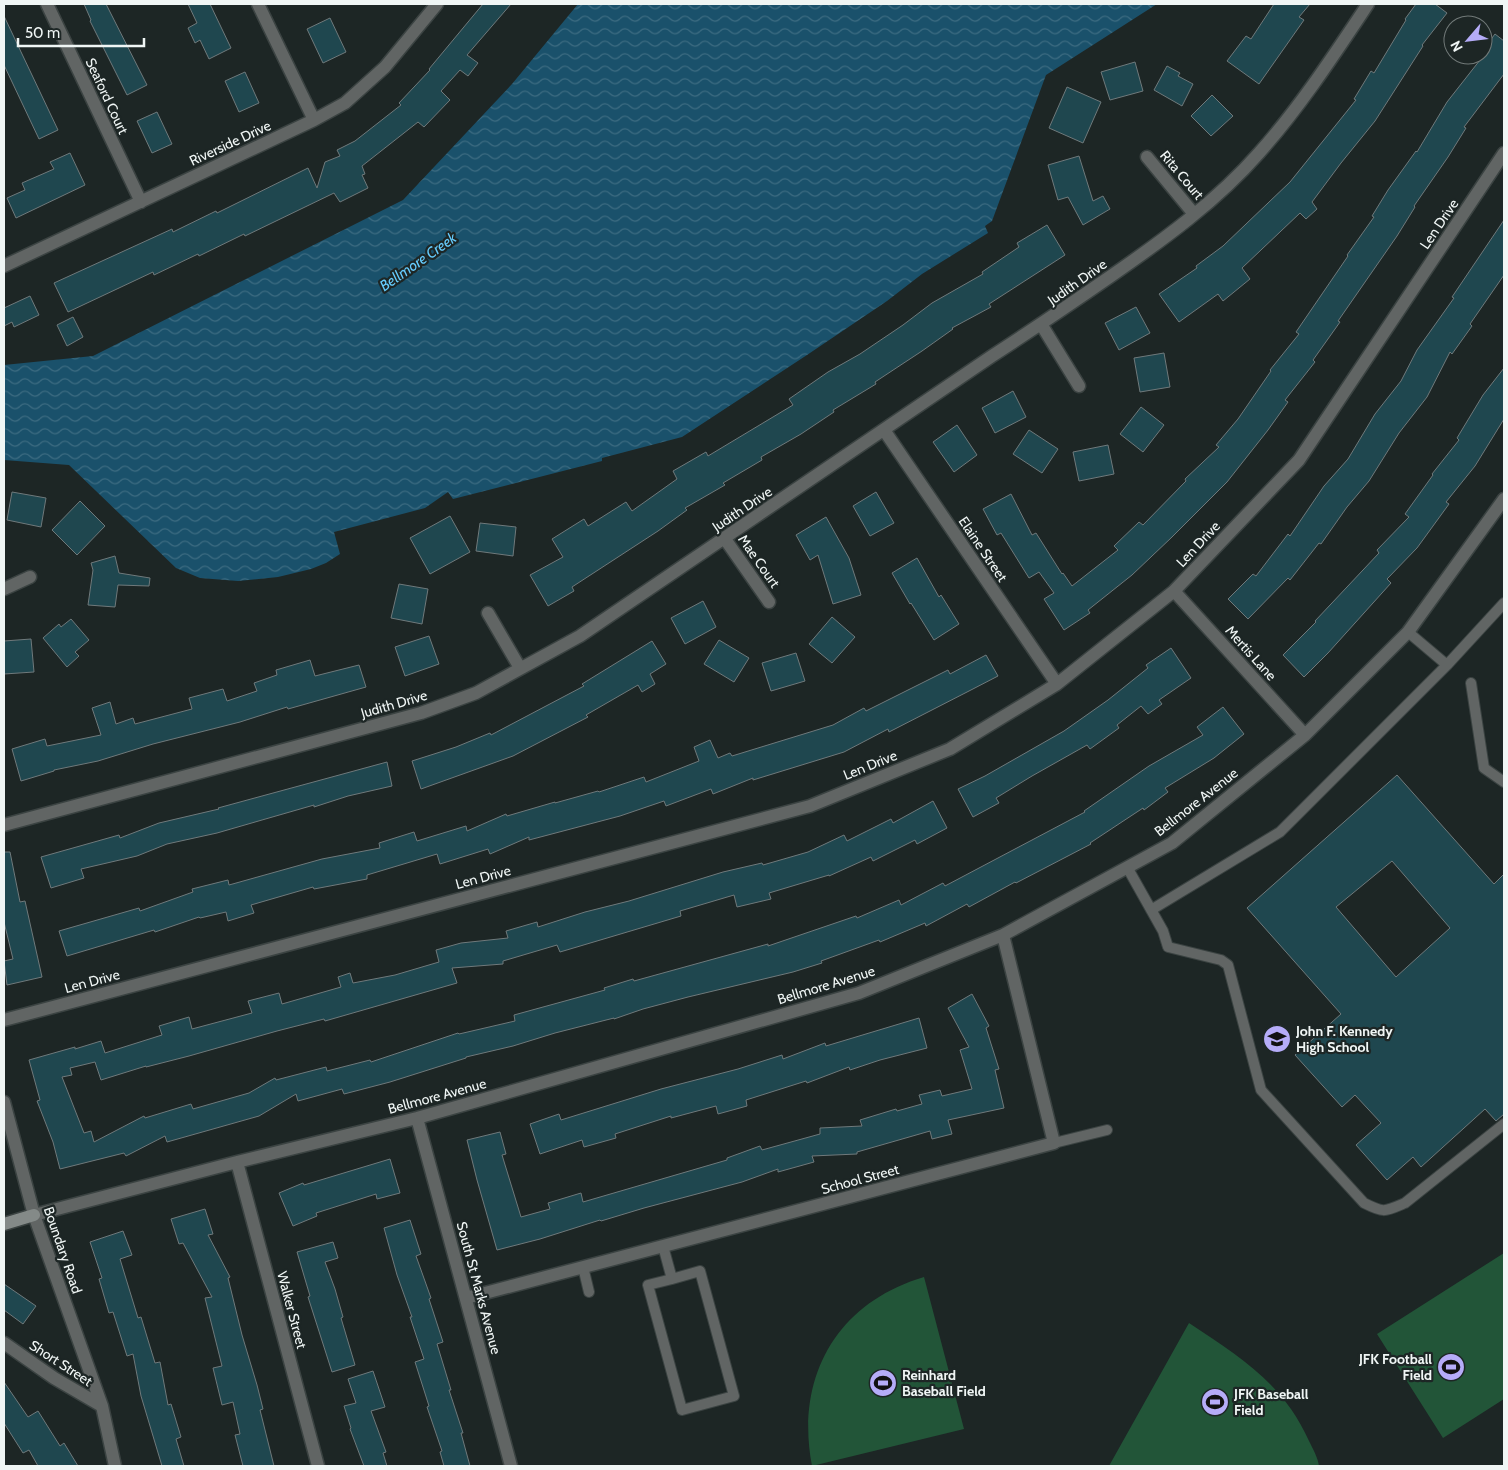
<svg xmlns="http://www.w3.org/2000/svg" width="1508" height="1470" font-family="Cabin,sans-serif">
	<defs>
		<pattern id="water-waves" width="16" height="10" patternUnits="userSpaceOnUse" patternTransform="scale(1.25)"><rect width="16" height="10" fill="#1a516b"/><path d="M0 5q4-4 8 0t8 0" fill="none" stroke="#3c6b81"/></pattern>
	</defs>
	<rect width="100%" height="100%" fill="#1d2625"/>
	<path fill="#225538" d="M1504,1253V1399L1443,1438L1377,1334Z
		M924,1277L964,1429L812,1466C795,1378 836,1303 924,1277Z
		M1189,1323C1240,1357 1283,1383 1309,1441C1313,1449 1318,1458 1319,1466H1109Z"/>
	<path fill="url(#water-waves)" d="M578,4H1157L1046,75L992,221L985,226L988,233L922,274L887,301L807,355L682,437L602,458V461L453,499L448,492L425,508L334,532L340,554L326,563L311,569L278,577L238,581L200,578L176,568L69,465L4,460V365L93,356L403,200L512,84Z"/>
	<path fill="#1f474f" stroke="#6f797b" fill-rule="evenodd" d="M84,4H106L147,85L127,95L90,21L91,20Z
		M188,4H210L231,48L209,59L200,40L195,43L188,28L197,23Z
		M483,4H511L467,55L478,63L468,76L460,70L441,91L450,100L424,127L418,122L362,166L365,174L362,175L368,188L340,202L334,193L245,236L244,234L199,256L198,254L154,275L153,272L68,312L54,283L172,229L173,232L216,211L217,213L308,168L317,188L325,162L340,156L337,150L355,141L401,105L399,103L430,70L429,69Z
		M1274,4H1310L1299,17L1304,20L1259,84L1227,61L1246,36L1251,39Z
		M1416,4H1435L1447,13L1422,45L1423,46L1375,121L1341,163L1312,202L1317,209L1306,219L1300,213L1242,268L1250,279L1223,301L1218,294L1179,322L1159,294L1197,268L1196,266L1223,246L1290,182L1356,100L1354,99L1371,71L1374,73L1406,20L1405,19Z
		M4,16L58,130L39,139L4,65Z
		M330,18L346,52L323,63L307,29Z
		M1495,34L1504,41V74L1464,127L1466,128L1448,157L1414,206L1415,207L1397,236L1338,321L1340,322L1313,360L1315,362L1285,400L1288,402L1268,430L1227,482L1172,537L1132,575L1088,610L1090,613L1064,630L1044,599L1054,593L1039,572L1029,578L1001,533L997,535L983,509L1011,494L1032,535L1036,533L1062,574L1063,573L1072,586L1118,550L1114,546L1139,522L1143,525L1186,481L1185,479L1219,447L1216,445L1238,419L1271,371L1270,370L1299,334L1296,332L1348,256L1347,255L1374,217L1372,216L1388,190L1416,151L1417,152L1447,102L1480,60L1477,58L1479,55H1483V50Z
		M1135,62L1143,91L1110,100L1101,72Z
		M1167,66L1180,73L1178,76L1193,84L1182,106L1154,90Z
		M245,72L259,103L239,112L225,81Z
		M1067,87L1101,102L1083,143L1049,128Z
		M1212,95L1233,116L1211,136L1191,116Z
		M157,112L172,144L152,153L137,121Z
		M70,153L85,185L16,218L7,198L25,190L22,183L54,169L50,162Z
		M1079,156L1093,201L1103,196L1110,209L1083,225L1068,197L1058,200L1048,165Z
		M1504,220V275L1470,324L1472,326L1452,354L1450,352L1427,397L1399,433L1369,481L1347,507L1321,544L1319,543L1290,580L1288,578L1248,619L1228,599L1253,574L1256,576L1288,534L1290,536L1324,486L1348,459L1375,414L1401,381L1417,350L1454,298L1452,297Z
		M1047,225L1065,255L989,304L991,307L952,328L953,329L922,351L875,382L876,384L833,410L834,412L801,434L761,457L762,460L723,483L725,485L685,508L687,510L658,531L572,587L574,591L548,606L530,575L563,557L552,539L584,519L588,526L626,502L632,511L677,479L673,471L706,452L708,456L793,405L789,399L828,372L860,354L903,325L932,303L983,274L982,272L1019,247L1017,243Z
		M30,296L39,315L14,327L12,322L4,326V308Z
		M1136,307L1150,333L1119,350L1105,323Z
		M73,317L83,337L67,346L57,325Z
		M1164,353L1170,387L1140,392L1134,358Z
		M1504,368V419L1475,466L1446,502L1449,504L1417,548L1387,579L1391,583L1328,653L1304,677L1283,655L1316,622L1315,621L1379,553L1377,550L1409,517L1405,514L1433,475L1432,474L1459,440L1457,438L1483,395Z
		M1013,391L1026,417L995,433L982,408Z
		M1141,407L1164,425L1143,452L1120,434Z
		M957,425L977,455L954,472L933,442Z
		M1029,430L1058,449L1042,473L1013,454Z
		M1108,445L1114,474L1079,481L1073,452Z
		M12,492L46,498L41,527L7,520Z
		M876,492L894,523L870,536L853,506Z
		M80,501L105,526L77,555L52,530Z
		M450,516L470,552L430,574L410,538Z
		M826,517L849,558L861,595L833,604L818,555L810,560L796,535Z
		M480,523L516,527L513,556L476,551Z
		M115,556L119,573L150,578L149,586L118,585L115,607L88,605L93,570L91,563Z
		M917,558L939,597L941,595L959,624L934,640L911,603L910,604L892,573Z
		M399,584L428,589L422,624L391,618Z
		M703,601L716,627L685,644L671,618Z
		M832,617L855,637L832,663L809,644Z
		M71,619L89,640L75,652L79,656L67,667L43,638L59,624L61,627Z
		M429,636L439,664L405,676L395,647Z
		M31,639L34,672L4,674V641Z
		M719,640L749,658L734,682L704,664Z
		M652,641L666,664L650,674L655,684L642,692L638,685L586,715L588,717L513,756L421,789L412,761L456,747L490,733L491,735L584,686L582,684Z
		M1171,648L1191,678L1159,700L1162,704L1148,714L1141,706L1117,725L1119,728L1090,749L1087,745L1032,776L996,798L999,803L973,817L958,789L985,776L1064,731L1108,700L1148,668L1146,665Z
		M796,653L805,681L771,691L762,663Z
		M986,655L998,676L969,691L889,732L888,729L844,752L753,780V778L713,794L711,789L666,806L664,801L620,816L529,840V837L490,854L488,849L440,864L437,854L367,875V879L314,889L313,887L251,905L254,913L228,921L226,912L200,918L199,917L155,932L154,930L67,956L59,931L139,908L140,911L193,892L192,889L228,880L229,885L322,859L380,848L379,843L414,832L417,841L466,826L467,831L506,814L507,816L555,802V803L598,791L599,792L644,777L646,782L699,761L694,747L710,740L718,758L730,753L732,756L833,725L864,708L866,711L948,670L950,674Z
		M310,660L315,676L359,665L366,687L288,709L287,707L240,722L153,744L98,761L54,770V771L21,781L12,749L45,739L47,746L101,735L92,708L110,702L116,724L133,718L135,724L192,709L189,698L223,689L227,701L257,691L254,683L277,675L276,670Z
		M1223,707L1244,734L1214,758L1165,788L1168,792L1144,810L1143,808L1090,843L1091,844L1016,883L1015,882L969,907L967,904L926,926L925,923L880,942L879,940L821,961L822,963L793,972L688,997L643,1009L614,1019V1018L555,1033L513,1046L466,1057V1058L390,1082L344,1094L342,1089L298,1101L296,1094L259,1116L167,1142L165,1136L126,1156L124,1153L60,1169L53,1142L37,1101L40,1100L29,1060L75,1047V1049L101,1041L105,1053L162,1035L159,1026L189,1017L192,1029L252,1013L248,1001L279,993L282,1004L341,987L338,977L350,973L353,983L395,975L439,962L436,950L461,943L508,938L506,931L537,922L538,927L585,912L629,901L723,872L762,863L763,865L808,852L844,835L847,841L891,819L893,823L933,801L947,828L917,844L915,840L873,861L871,857L829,876V875L769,893L771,899L737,907L734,895L680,911L681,916L560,952L557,945L503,961V964L452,968L457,983L325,1021L324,1019L277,1031L189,1056L146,1067V1066L101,1080L95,1062L70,1068L72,1075L62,1077L84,1133L91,1131L94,1142L144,1116L145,1118L191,1104L193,1109L249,1093L275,1078L276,1080L326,1067L327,1071L370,1060L371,1062L458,1033L459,1034L515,1021L514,1015L605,990L604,988L633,979L634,981L768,944V946L856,916L857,918L899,900L901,905L943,883L945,886L1085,812L1084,811L1149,766L1203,735L1197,727Z
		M387,762L392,786L348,796L314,807V805L217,833L167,844L137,856L81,869L84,878L51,888L41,857L119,835L120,838L159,823L219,809L218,808Z
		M1397,775L1494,884L1504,874V1114L1496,1121L1485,1109L1421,1167L1413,1157L1387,1180L1356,1145L1381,1123L1355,1095L1342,1107L1295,1055L1341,1014L1247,908ZM1392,861L1450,928L1396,977L1336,907Z
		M4,852H10L20,902L25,901L42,977L7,985L4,961L13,959L4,922Z
		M972,994L989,1026L986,1028L999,1069L995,1070L1004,1108L948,1120L952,1134L932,1139L930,1131L857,1152V1154L812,1156L814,1162L778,1172V1169L742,1182L644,1208L601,1221L600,1220L540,1239L497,1250L477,1180L467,1140L500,1132L506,1154L502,1155L521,1217L550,1209L548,1203L581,1193L583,1202L727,1160V1158L760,1146L762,1150L820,1134V1128L862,1126L860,1120L896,1109L897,1111L922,1104L919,1095L940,1090L942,1096L972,1089L960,1050L969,1047L948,1008Z
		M919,1018L927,1048L880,1060L850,1070L849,1067L807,1083L806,1081L746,1100L747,1106L718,1114L716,1106L671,1118V1116L615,1134L616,1138L584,1147L582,1140L540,1154L530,1124L559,1114L561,1120L661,1089L738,1069L782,1055L783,1059L825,1043L826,1046Z
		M390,1159L400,1193L377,1199L376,1194L316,1213L317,1216L293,1226L279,1193L303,1183L304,1185Z
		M205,1209L213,1234L208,1235L230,1277L228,1278L242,1335L257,1385L263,1409L260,1410L274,1466H243L235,1435L240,1434L233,1402L222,1405L213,1368L222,1366L205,1298L212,1297L183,1243L179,1244L171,1219Z
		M410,1220L421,1254L416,1256L431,1298L429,1299L443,1342L437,1344L451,1390H449L463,1433H461L470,1466H444L440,1452L442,1451L427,1407L429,1406L415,1362L424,1359L410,1317H412L397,1275L384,1228Z
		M123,1231L132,1255L120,1259L138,1318L141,1317L155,1363L160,1362L168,1405L171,1404L181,1437L176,1439L184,1466H162L141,1396L133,1354L127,1356L113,1312L109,1313L99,1279L102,1278L90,1242Z
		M333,1242L338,1258L325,1262L335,1289L343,1317L341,1318L355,1365L332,1372L308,1297L310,1296L297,1252Z
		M4,1284L36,1306L23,1324L4,1310Z
		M373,1371L385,1407L371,1411L386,1452L383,1453L387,1466H364L350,1429L351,1428L344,1406L356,1403L348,1379Z
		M4,1382L28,1417L38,1411L60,1446L64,1443L78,1466H38L29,1450L23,1453L4,1423Z"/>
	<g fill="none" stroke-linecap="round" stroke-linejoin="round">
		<g stroke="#3b4342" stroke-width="12">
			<path id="lane" d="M1408,632L1447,665
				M1471,683L1484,768L1504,782
				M1127,867L1163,931L1168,947L1221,960L1228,965L1261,1090L1364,1203C1384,1213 1384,1212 1405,1203L1504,1124
				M1151,910L1280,832L1447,665L1504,603
				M1054,1143L1107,1130
				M663,1246L672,1279L700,1271L734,1396L682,1410L648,1285L672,1279
				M583,1267L589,1292"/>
		</g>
		<g stroke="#3b4342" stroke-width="15">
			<path id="street" d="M47,4L141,202
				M258,4L314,120
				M1147,157L1194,214
				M4,266L314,120L345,103L385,67L437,4
				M1041,324L1079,386
				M884,430L1057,684
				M725,539L769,602
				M4,589L30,577
				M1174,591L1305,735
				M488,613L520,668
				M4,825L421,713L476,693L580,636L992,356C1032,330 1072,303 1111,276C1163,240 1217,201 1259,153C1300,107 1334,55 1368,4
				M4,1020L810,806L950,749L1057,684L1174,591L1299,460L1504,153
				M4,1102L34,1215L102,1406L115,1466
				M417,1118L511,1466
				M237,1162L318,1466
				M34,1215L237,1162L417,1118L859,993L1003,935L1172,843L1305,735L1408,632L1504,499
				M466,1298L1054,1143L1003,935
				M4,1343L54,1378L102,1406"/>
		</g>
		<g stroke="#3b4342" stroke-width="15">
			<path id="secondary" d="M4,1224L34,1215"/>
		</g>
		<use href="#lane" stroke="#616564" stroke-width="10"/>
		<use href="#street" stroke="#616564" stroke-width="12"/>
		<use href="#secondary" stroke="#848a88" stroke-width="12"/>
	</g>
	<defs>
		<g id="school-disc" transform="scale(1.4375)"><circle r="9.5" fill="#b5acf8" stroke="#1d2625"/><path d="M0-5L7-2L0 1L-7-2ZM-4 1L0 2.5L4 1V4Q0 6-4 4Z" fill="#111"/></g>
		<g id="stadium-disc" transform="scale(1.4375)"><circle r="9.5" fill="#b5acf8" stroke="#1d2625"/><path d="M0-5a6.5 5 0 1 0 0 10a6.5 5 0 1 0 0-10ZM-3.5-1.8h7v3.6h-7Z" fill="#111"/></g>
	</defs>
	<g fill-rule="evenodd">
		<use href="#school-disc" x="1277" y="1039"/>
		<use href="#stadium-disc" x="1451" y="1367"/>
		<use href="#stadium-disc" x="883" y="1383"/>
		<use href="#stadium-disc" x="1215" y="1402"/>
	</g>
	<g text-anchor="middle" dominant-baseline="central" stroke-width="4.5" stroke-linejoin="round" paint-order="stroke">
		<g font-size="14" fill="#f0f6f5" stroke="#1d2625">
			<text transform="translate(107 96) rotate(65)">Seaford Court</text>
			<text transform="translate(230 143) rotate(-25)">Riverside Drive</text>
			<text transform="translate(1182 175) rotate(50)">Rita Court</text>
			<text transform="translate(1439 224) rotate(-56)">Len Drive</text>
			<text transform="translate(1077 282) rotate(-35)">Judith Drive</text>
			<text transform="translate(742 509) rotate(-34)">Judith Drive</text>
			<text transform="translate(1198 544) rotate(-47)">Len Drive</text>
			<text transform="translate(983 549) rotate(56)">Elaine Street</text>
			<text transform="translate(759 561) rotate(55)">Mae Court</text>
			<text transform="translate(1251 653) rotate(48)">Mertis Lane</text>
			<text transform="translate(394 704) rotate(-16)">Judith Drive</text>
			<text transform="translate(870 765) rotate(-22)">Len Drive</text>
			<text transform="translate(1196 802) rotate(-38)">Bellmore Avenue</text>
			<text transform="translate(483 877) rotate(-15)">Len Drive</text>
			<text transform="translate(92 981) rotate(-15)">Len Drive</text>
			<text transform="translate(826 985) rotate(-17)">Bellmore Avenue</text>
			<text transform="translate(437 1096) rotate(-15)">Bellmore Avenue</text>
			<text transform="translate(860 1179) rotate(-15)">School Street</text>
			<text transform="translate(63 1250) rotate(71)">Boundary Road</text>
			<text transform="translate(479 1288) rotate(75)">South St Marks Avenue</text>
			<text transform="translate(292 1310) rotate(75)">Walker Street</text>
			<text transform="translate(61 1363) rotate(33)">Short Street</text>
		</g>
		<g font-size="14" font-weight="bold" fill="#f0f6f5" stroke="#1d2625" text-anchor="start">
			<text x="1296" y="1031">John F. Kennedy<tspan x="1296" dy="16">High School</tspan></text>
			<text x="1432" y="1359" text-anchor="end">JFK Football<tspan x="1432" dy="16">Field</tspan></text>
			<text x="902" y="1375">Reinhard<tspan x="902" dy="16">Baseball Field</tspan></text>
			<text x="1234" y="1394">JFK Baseball<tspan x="1234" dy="16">Field</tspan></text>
		</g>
		<g font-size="15" font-style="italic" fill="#66ccfd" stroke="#1d2625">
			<text transform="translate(418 262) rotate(-35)">Bellmore Creek</text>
		</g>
	</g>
	<rect width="1508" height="1470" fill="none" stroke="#f0f6f5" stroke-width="10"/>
	<g transform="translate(1468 40) rotate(242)"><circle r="24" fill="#1d2625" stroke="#717978"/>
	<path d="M0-4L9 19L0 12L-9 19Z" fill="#b5acf8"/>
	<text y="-8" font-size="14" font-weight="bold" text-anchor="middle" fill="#f0f6f5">N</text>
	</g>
	<path d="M18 38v8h126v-8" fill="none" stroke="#f0f6f5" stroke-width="2.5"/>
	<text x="25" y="38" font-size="15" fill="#f0f6f5" stroke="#1d2625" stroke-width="4" paint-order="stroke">50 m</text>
</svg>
